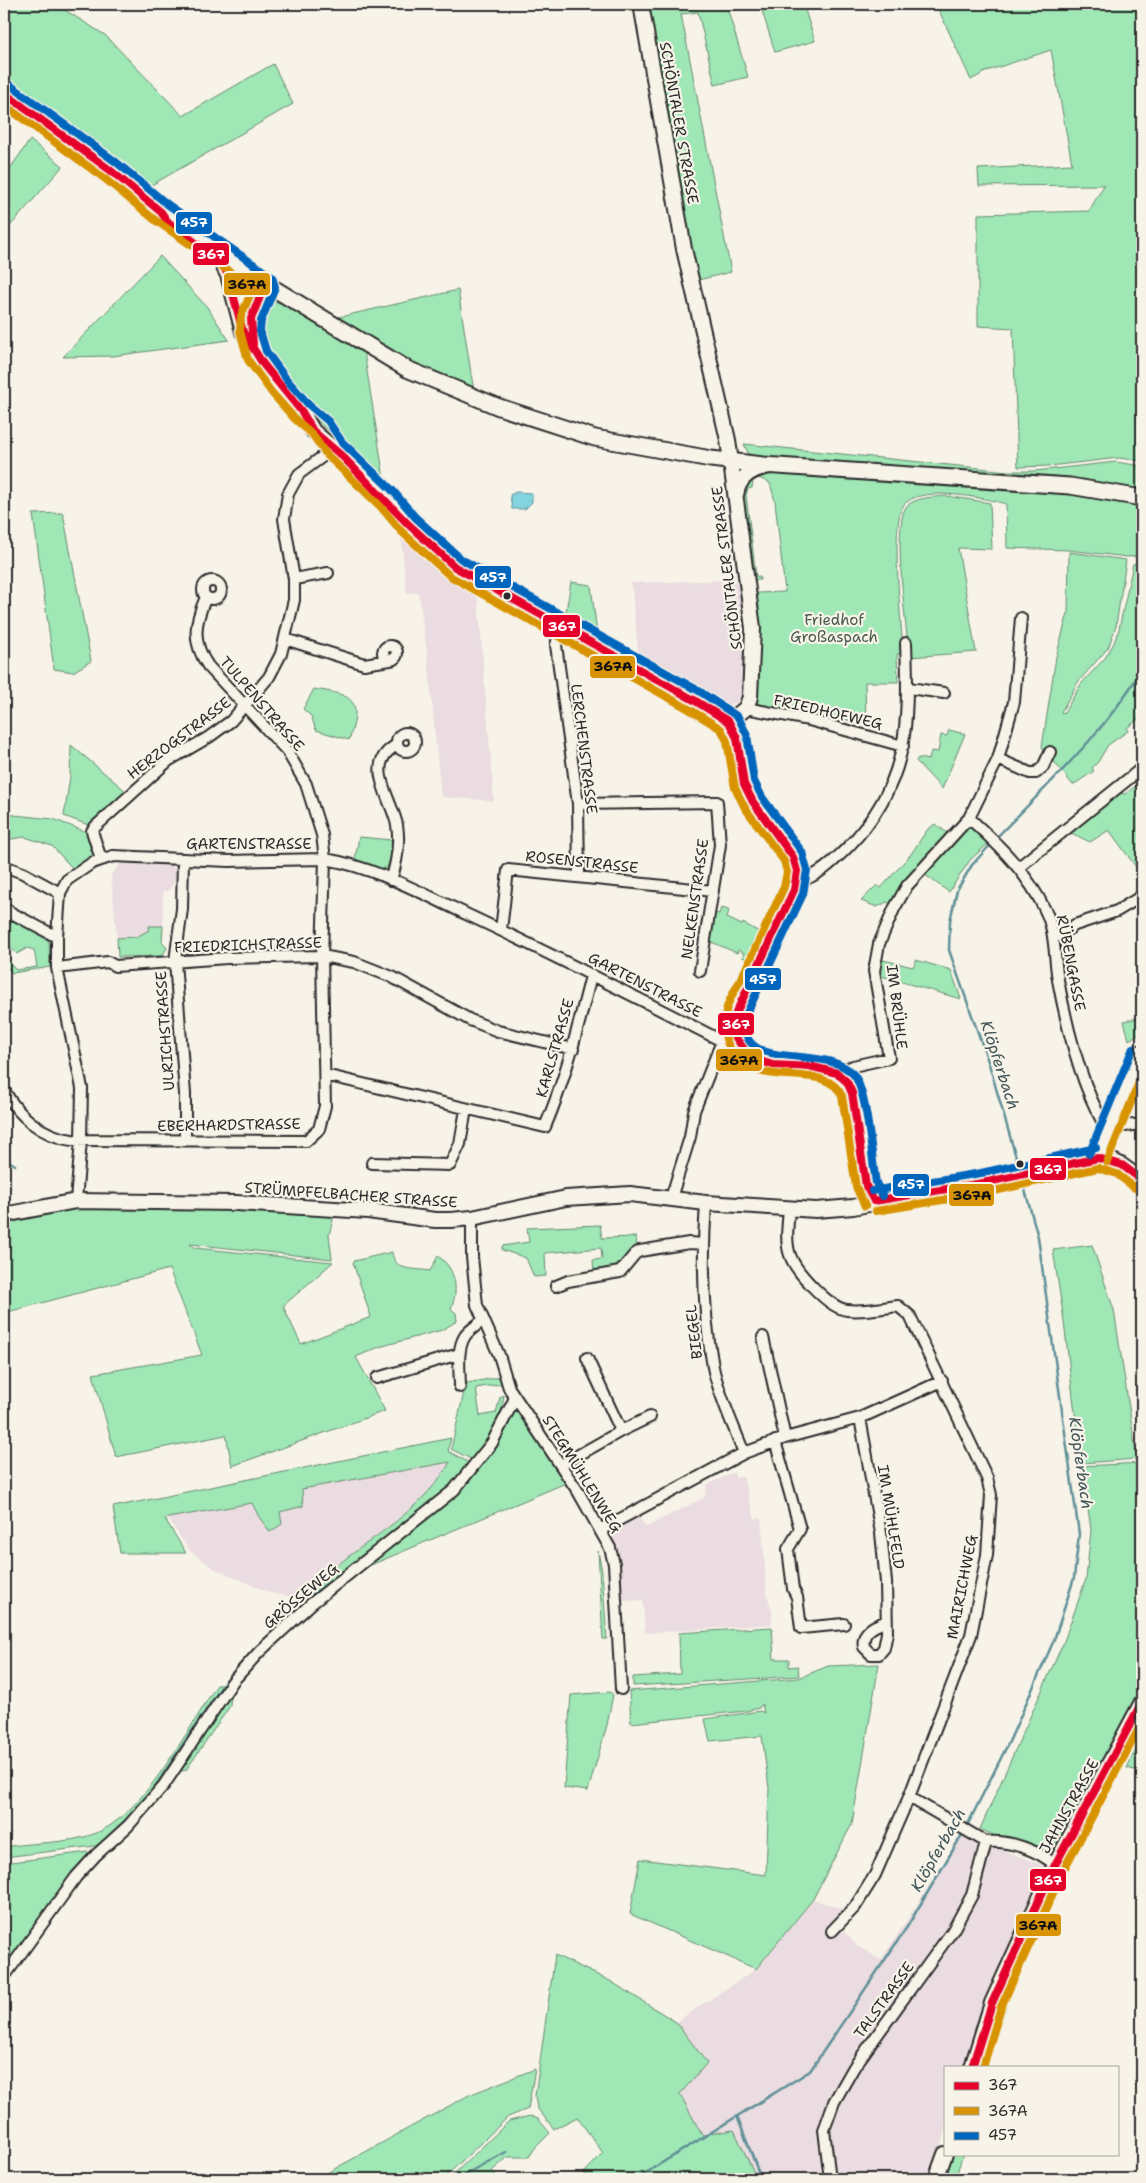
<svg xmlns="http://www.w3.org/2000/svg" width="1146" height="2183" font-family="'Shantell Sans',sans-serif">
	<rect width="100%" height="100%" fill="#f7f3e8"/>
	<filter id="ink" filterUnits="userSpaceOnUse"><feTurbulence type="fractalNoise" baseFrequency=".02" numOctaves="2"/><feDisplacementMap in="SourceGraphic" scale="10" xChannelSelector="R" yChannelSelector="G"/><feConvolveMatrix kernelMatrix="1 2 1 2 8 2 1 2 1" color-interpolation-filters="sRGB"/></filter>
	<g filter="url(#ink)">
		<path fill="#eadce0" d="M401,536H407L445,566L455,581L478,598L494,801L441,797L428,661L419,595L417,592L407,593Z
			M734,580L740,584L748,629L746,692L740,701L726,707L714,705L640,666L631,583Z
			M121,863L173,864V868H179V876L168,891H163V926H149V930L136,937L117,938L111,875Z
			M450,1461L434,1487L416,1505L341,1563L300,1598L271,1593L213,1568L189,1550L168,1518L253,1503L259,1517L280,1512L302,1489Z
			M734,1472L735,1478L743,1477L755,1519L761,1518L767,1594L772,1611V1624L645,1633L643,1600L623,1601L620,1562L610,1534L615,1525L636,1514L646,1527L705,1497L707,1485Z
			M964,1832L989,1845L1048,1867L966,2067H945V2135L929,2179H757L734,2130L702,2135L680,2094L707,2063L676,2022L756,1969L813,1899L845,1910L828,1929L845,1932L857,1946L881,1960Z"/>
		<path fill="#9fe7b5" stroke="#658970" d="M4,4H55L105,35L183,116L273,64L293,104L148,187L39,105L36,108L4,84Z
			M644,4H726L748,77L715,85L698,12L681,14L731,272L694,281Z
			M760,4H803L815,41L775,52Z
			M936,4H1142V461L1119,458L1049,466L1018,467L1013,328L978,326V214L1089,211L1104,185L979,186L978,169L1072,164L1051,50L987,71L971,80Z
			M30,140L63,166L4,233V177Z
			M160,256L207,307L229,340L113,356L63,357Z
			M458,290L474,392L411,363L335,318Z
			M276,302L285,304L364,352L385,485C351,453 264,377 256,332C254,322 259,313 263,303Z
			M744,444L1008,471H1035L1116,462L1142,466V492L1068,479L750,457Z
			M767,472L1058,490L1142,503V556L1127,557L1068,550L1007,548L1006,504C985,498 917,484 903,506C890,526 902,625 903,654H897L898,682H865L866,723L757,705L759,631L757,593L785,592L775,501L770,483L759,478L753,481L752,488L748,489L746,495L756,576L760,577V580H753L743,494C745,479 754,477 767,472Z
			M947,496L990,503L992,549L958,548L976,652L909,657C907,629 892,527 906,507C914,497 935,497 947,496Z
			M63,513L91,661L73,672L54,669L33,514Z
			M1069,552L1126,560L1116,626L1108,648L1078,682L1061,712L1064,713L1081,684L1105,658L1114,643L1119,629L1133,564L1142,561V716L1127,728L1128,731L1108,745L1098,762L1092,768L1094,771L1073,785L1042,747L1056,657L1068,613Z
			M571,582L591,585L598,642L564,623Z
			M314,689C351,695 364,697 349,740L316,730L311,716L303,709Z
			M949,730L965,734L942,789L916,761L918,758L929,760L931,751L938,752L941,735L947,736Z
			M71,745L127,792L91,826L64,816L70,777Z
			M1142,781V863L1136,867L1109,830L1090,842L1069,832L1119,793L1125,794Z
			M4,814L53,819L89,833L88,838L95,852L74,870L52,846L25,837L4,840Z
			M935,824L950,835L893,905L887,902L877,907L861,901L877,885L881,888L911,854L927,830Z
			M969,828L975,830L990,842L970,860L949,892L921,872Z
			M359,837L392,840L390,861L386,869H376L355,860Z
			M721,908L729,910L727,918L742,925L743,923L763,934L750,960L742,957L744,953L738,950L737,953L707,940L712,912L719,914Z
			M14,918L49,941L50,967L12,973L4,964V958L16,970L37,967L34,950L27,948L17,954L4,942L8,920Z
			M149,926H163L162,942L167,948L162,956L118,957L117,938L136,937L149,930Z
			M879,959L913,967L916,960L951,970L961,999L881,976L877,971Z
			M1142,1017V1032L1129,1040L1124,1021Z
			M105,1204L335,1212L329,1235L332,1259L190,1244L195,1248L333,1262L283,1306L301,1344L371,1317L353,1263L354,1261L392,1252C394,1272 414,1268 430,1271L438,1256C456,1269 459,1289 451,1309L456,1313L457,1321L442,1330L379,1347L356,1357L385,1411L232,1466L226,1435L116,1457L93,1374L202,1355L169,1269L4,1313V1224L65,1210Z
			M600,1225L602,1238L636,1237L637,1249L616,1271L594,1273L593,1260L602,1259L601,1248L545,1253L546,1276L534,1277L526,1258L502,1250V1246L529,1242L527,1228Z
			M1092,1245L1114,1310L1137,1459L1081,1463L1063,1314L1053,1250Z
			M500,1377L501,1384L476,1388L480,1416L496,1413L500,1397L504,1395C500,1425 491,1437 473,1460L451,1449L465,1388L467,1383Z
			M515,1411H518L566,1483L366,1567L426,1516Z
			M451,1438L448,1451L471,1464L452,1489L361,1562L312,1596L300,1598C314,1586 328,1572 344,1560C382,1531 426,1505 450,1462L302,1489L303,1506L280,1512L282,1524L270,1532L259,1517L252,1503L168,1518L165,1519L186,1553H120L113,1507Z
			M1142,1463V1691L1060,1847C1044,1856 996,1837 980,1829L1064,1641L1086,1579L1091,1530L1082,1466Z
			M598,1551L602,1572L607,1639H603Z
			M772,1627L774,1659H789V1667L798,1666L799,1676L633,1686V1677L680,1674L679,1633Z
			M879,1664L852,1824L813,1899L756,1969L630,1914L640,1859L766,1875L769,1788L762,1736L710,1741L705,1719L760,1711L764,1713L762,1704L759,1708L746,1711L631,1723L629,1691L799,1678L828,1666Z
			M225,1684L176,1762L150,1798L103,1845L4,1857V1847C34,1842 66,1844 94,1834C143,1816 189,1727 217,1685Z
			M231,1690L230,1706L186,1770L178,1772Z
			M610,1692L613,1695L607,1725L588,1791L564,1788L571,1695Z
			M1142,1715C1142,1740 1117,1776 1105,1798C1084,1837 1062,1876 1044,1917H1038L1059,1869Z
			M1142,1737V1772L1127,1768Z
			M88,1852L90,1855L4,1972V1863Z
			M1033,1925L1038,1929L1014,1983L987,2067H976L994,2013Z
			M555,1955L610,1981L676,2022L707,2063L680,2094L702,2135L734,2130L757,2179H589L584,2173L603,2153L577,2117L554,2129L537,2108L535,2096Z
			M535,2069L528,2109L508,2117L443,2179H305L327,2173L469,2095Z
			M530,2116L538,2119L550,2133L535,2148L529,2157H508L492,2171L499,2179H449L509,2121Z
			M950,2154H963L955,2179H943Z"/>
		<path fill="#84d4df" stroke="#609097" d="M516,492L532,493V502L525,509H512L510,495Z"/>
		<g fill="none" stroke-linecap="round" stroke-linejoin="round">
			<path stroke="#609097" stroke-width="2.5" d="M995,839C1047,785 1104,734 1142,669
				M992,843L972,865L957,890L950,921L949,950L989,1064L1020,1171
				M4,1158L15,1165
				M309,1597L361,1558
				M152,1791L226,1680L295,1608
				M966,1828L1009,1742L1054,1640L1074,1578L1079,1534L1038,1237L1022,1179
				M115,1831L134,1812
				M96,1847L102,1844
				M81,1865L87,1857
				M55,1898L69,1878
				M21,1962L29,1951
				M4,1968L9,1962
				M737,2116L761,2179
				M460,2179L471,2171L506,2152
				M636,2179L810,2071L907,1927L963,1833"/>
			<g stroke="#2b2b2b" stroke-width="14">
				<path id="street" d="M294,579L328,573
					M203 590a9 9 0 1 1 18 0a9 9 0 1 1-18 0Z
					M561,627L556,645L578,804L579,876
					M285,639L364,664L390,660
					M383 653a7 7 0 1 1 14 0a7 7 0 1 1-14 0Z
					M909,688L944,693
					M746,708L809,720L903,746
					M397 742a9 9 0 1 1 18 0a9 9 0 1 1-18 0Z
					M998,759L1030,773H1036L1043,767L1050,752
					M578,804L717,802L720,845L700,971
					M969,818C999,845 1027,872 1045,910C1056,932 1054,957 1058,980C1067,1028 1083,1094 1110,1134
					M101,859L92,831L95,827L168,761L209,737L231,721L269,677L281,654L294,600V579L284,519L288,494L299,474L334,448
					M183,859L182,909L175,961L185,1094V1140
					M4,866L23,873L60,893
					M1019,867L1142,768
					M391,880C397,862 400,844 397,825C392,799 362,763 397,745
					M796,882C818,877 833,862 849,846C909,783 909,725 906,643
					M4,909L57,937
					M4,922L8,910
					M501,930L508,870L713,891
					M1054,938L1075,925L1117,911L1142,896
					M57,968L108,962L115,966L227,958L322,956L354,962L392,977L470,1020L498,1031L573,1049
					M837,1073L853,1066L889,1058L874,971L879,944L894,909L907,886L969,818L998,759L1014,702L1021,618
					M325,1075L545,1127C566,1078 578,1027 591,976
					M4,1090C18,1116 42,1136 72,1140L306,1141L319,1129L325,1106L322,956L325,859L322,835L306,784L287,751L208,666C192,642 194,624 206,597
					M1114,1124L1125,1126L1142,1124
					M372,1163L450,1165L460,1144L466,1109
					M671,1198L690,1137L694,1111L722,1041L727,1040
					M76,1201L81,1140L82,1088L57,968V937L60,893L67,880L92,863L113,856L229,861L325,859C374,867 422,893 466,914C552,954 637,998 722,1041
					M706,1203C702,1257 703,1313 713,1367C718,1393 734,1427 744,1453
					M789,1209C788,1224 785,1241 790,1255C795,1271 830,1309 847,1310C863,1312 882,1308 898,1306L910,1316L987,1478L991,1495L987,1555L971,1635L909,1797L875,1875L855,1907L832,1931
					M472,1218V1257L477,1305L499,1355L509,1388L579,1493L610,1548L614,1564L621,1689
					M556,1286L568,1281L620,1272L635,1254L640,1251L689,1243L704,1244
					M763,1337L785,1438
					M377,1378L459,1354
					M460,1387C460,1372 456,1350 465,1336C469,1330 478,1325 483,1320
					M860,1418L881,1533L886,1582L887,1633L884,1648L879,1654H871L864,1647C861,1632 873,1626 885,1622
					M621,1431L650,1417
					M775,1441L800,1529L788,1549L793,1589L797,1597L801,1628L844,1624
					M561,1465L621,1431L587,1358
					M600,1530L744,1453L785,1438L860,1418L942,1381
					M909,1797L986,1842C1009,1840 1038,1850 1055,1865
					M4,1977L76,1877L96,1855L128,1826L164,1785L233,1681L259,1652L311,1604L454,1490L492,1443L515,1398
					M830,2179L824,2130L834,2102L854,2067L953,1930L972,1895L986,1842"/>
			</g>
			<g stroke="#2b2b2b" stroke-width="18">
				<path id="secondary" d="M641,4L684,249L728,440L753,628L750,697L746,708L729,722
					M208,252L221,262L228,275L243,332L263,364L302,412L313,431L343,457L408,524L455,567L506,597L694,700L729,722L737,738L744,784L753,802L793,857L797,871L794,890L736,1013V1038L749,1056L760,1061L773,1065L813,1067L837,1073L847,1082L852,1093L866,1186L874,1201
					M237,307L244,289L258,279
					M252,340V313L265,284
					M736,495C739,476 752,469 770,466
					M1098,1158C1116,1124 1124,1086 1142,1052
					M4,1215L76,1201L236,1203L368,1211L435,1220H451L472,1218L566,1198L630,1194L706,1203L816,1210L853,1207L1059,1168L1098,1158L1109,1159L1121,1165L1142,1180
					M972,2067L992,2003L1055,1865L1142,1702
					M936,2179L945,2154"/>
			</g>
			<g stroke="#2b2b2b" stroke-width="19">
				<path id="primary" d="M4,93L110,170L161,212L258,279L407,369L499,407L595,438L711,459L763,465L1070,486L1142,498"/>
			</g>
			<use href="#street" stroke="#f7f3e8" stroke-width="10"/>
			<use href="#secondary" stroke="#f7f3e8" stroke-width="14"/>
			<use href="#primary" stroke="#f7f3e8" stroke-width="15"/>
			<g stroke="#f7f3e8" stroke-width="11">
				<path id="bus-1" d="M4,93L110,170L161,212L168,222L221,262L228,275L243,332L263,364L302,412L313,431L343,457L408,524L455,567L694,700L729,722L737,738L744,784L753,802L793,857L797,871L794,890L736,1013V1038L749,1056L760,1061L773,1065L813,1067L837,1073L847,1082L852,1093L866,1186L874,1201
					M253,344L251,319L265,284
					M874,1201L983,1183L1098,1158L1122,1165L1142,1180
					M972,2067L992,2003L1055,1865L1142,1702"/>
			</g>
			<g stroke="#f7f3e8" stroke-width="11">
				<path id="bus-2" d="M4,105L104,178L155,220L253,288L241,316L240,331L248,360L272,393L295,419L312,434L326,454L380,506L401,531L450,576L689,709L721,729L727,741L735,788L745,808L784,861L787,872L784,887C770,917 756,947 742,977C737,987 728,1000 726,1011C725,1019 724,1035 727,1042C748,1098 824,1056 842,1096L856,1187L865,1206
					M1107,1162L1142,1075
					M876,1211L985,1193L1098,1168L1117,1174L1135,1188
					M983,2067L1001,2007L1064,1869L1142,1723"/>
			</g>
			<g stroke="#f7f3e8" stroke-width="11">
				<path id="bus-3" d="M10,85L116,162L167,204L272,277L275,287L261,321L260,331L266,351L287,380L309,405L328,421L342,442L394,492L415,517L461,559L699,691L738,717L747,735L754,781L762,797L802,852L807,870L803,894L746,1015C746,1021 745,1029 746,1034C756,1069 829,1045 854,1075C867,1091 872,1160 876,1183L883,1196
					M1089,1154L1133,1048
					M872,1191L981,1173L1096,1148"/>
			</g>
			<use href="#bus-1" stroke="#e4002b" stroke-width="8"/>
			<use href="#bus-2" stroke="#d89406" stroke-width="8"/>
			<use href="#bus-3" stroke="#0065bd" stroke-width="8"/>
		</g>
	</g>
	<g fill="#2b2b2b" stroke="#f7f3e8" stroke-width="2">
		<circle cx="507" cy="596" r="4.5"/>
		<circle cx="1020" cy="1164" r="4.5"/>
	</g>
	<g text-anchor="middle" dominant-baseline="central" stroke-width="4.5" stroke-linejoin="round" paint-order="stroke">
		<g font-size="15" fill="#2b2b2b" stroke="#f7f3e8">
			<text transform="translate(679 123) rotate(80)">SCHÖNTALER STRASSE</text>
			<text transform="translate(727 568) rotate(-97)">SCHÖNTALER STRASSE</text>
			<text transform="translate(262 704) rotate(49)">TULPENSTRASSE</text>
			<text transform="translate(828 712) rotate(13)">FRIEDHOFWEG</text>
			<text transform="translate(179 738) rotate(-37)">HERZOGSTRASSE</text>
			<text transform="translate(584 749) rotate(83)">LERCHENSTRASSE</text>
			<text x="249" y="844">GARTENSTRASSE</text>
			<text transform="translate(582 862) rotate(6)">ROSENSTRASSE</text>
			<text transform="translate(695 899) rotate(-82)">NELKENSTRASSE</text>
			<text transform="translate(248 945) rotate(-2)">FRIEDRICHSTRASSE</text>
			<text transform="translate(1071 963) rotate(79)">RÜBENGASSE</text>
			<text transform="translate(645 985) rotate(27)">GARTENSTRASSE</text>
			<text transform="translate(897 1007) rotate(83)">IM BRÜHLE</text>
			<text transform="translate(165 1031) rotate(-94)">ULRICHSTRASSE</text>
			<text transform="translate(555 1048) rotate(-74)">KARLSTRASSE</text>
			<text transform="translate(229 1125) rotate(-1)">EBERHARDSTRASSE</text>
			<text transform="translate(351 1195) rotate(4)">STRÜMPFELBACHER STRASSE</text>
			<text transform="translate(694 1332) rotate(-97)">BIEGEL</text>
			<text transform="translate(582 1474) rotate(58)">STEGMÜHLENWEG</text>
			<text transform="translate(891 1517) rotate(81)">IM MÜHLFELD</text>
			<text transform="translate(962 1587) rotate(-79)">MAIRICHWEG</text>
			<text transform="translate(301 1596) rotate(-40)">GRÖSSEWEG</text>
			<text transform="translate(1069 1806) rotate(-61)">JAHNSTRASSE</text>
			<text transform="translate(884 2000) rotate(-54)">TALSTRASSE</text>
		</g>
		<g font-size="15" fill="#485a4e" stroke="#f7f3e8">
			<text x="834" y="620">Friedhof<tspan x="834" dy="17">Großaspach</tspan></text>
		</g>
		<g font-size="16" font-style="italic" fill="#415558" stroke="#f7f3e8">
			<text transform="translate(1000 1065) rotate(72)">Klöpferbach</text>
			<text transform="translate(1081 1463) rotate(82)">Klöpferbach</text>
			<text transform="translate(938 1850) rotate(-60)">Klöpferbach</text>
		</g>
	</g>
	<g stroke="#f7f3e8" stroke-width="2">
		<rect x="175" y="211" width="38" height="24" rx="5" fill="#0065bd"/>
		<rect x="192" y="242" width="38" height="24" rx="5" fill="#e4002b"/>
		<rect x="223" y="272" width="48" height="24" rx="5" fill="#d89406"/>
		<rect x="474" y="565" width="38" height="24" rx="5" fill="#0065bd"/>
		<rect x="542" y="614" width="39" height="24" rx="5" fill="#e4002b"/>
		<rect x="589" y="655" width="47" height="24" rx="5" fill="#d89406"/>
		<rect x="744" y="967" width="38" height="24" rx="5" fill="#0065bd"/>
		<rect x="717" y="1012" width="38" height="24" rx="5" fill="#e4002b"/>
		<rect x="715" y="1048" width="48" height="24" rx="5" fill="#d89406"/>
		<rect x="1029" y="1157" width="38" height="24" rx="5" fill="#e4002b"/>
		<rect x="892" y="1173" width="38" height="24" rx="5" fill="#0065bd"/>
		<rect x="948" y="1183" width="47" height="24" rx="5" fill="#d89406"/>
		<rect x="1029" y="1868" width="38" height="24" rx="5" fill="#e4002b"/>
		<rect x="1015" y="1913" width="47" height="24" rx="5" fill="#d89406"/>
	</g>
	<g font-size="14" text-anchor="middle" font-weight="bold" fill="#fff">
		<text x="194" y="227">457</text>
		<text x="211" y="259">367</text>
		<text x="493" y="582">457</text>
		<text x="562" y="631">367</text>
		<text x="763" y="984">457</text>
		<text x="736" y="1029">367</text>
		<text x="1048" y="1174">367</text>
		<text x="911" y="1189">457</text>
		<text x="1048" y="1885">367</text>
	</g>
	<g font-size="14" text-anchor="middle" font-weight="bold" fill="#111">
		<text x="247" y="289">367A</text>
		<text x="613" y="671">367A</text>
		<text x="739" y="1065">367A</text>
		<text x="972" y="1200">367A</text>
		<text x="1038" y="1930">367A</text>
	</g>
	<rect width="1146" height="2183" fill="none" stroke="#f7f3e8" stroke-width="20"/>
	<rect x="10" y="10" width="1126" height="2163" fill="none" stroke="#2b2b2b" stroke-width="2" filter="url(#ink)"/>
	<rect x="944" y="2066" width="175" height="90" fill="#f7f3e8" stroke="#a5a39c"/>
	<rect x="954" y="2082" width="25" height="8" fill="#e4002b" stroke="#a5a39c"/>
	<text x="988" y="2090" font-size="15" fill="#2b2b2b">367</text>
	<rect x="954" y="2107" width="25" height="8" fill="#d89406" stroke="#a5a39c"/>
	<text x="988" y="2116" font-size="15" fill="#2b2b2b">367A</text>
	<rect x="954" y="2132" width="25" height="8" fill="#0065bd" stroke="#a5a39c"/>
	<text x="988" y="2140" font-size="15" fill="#2b2b2b">457</text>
</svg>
